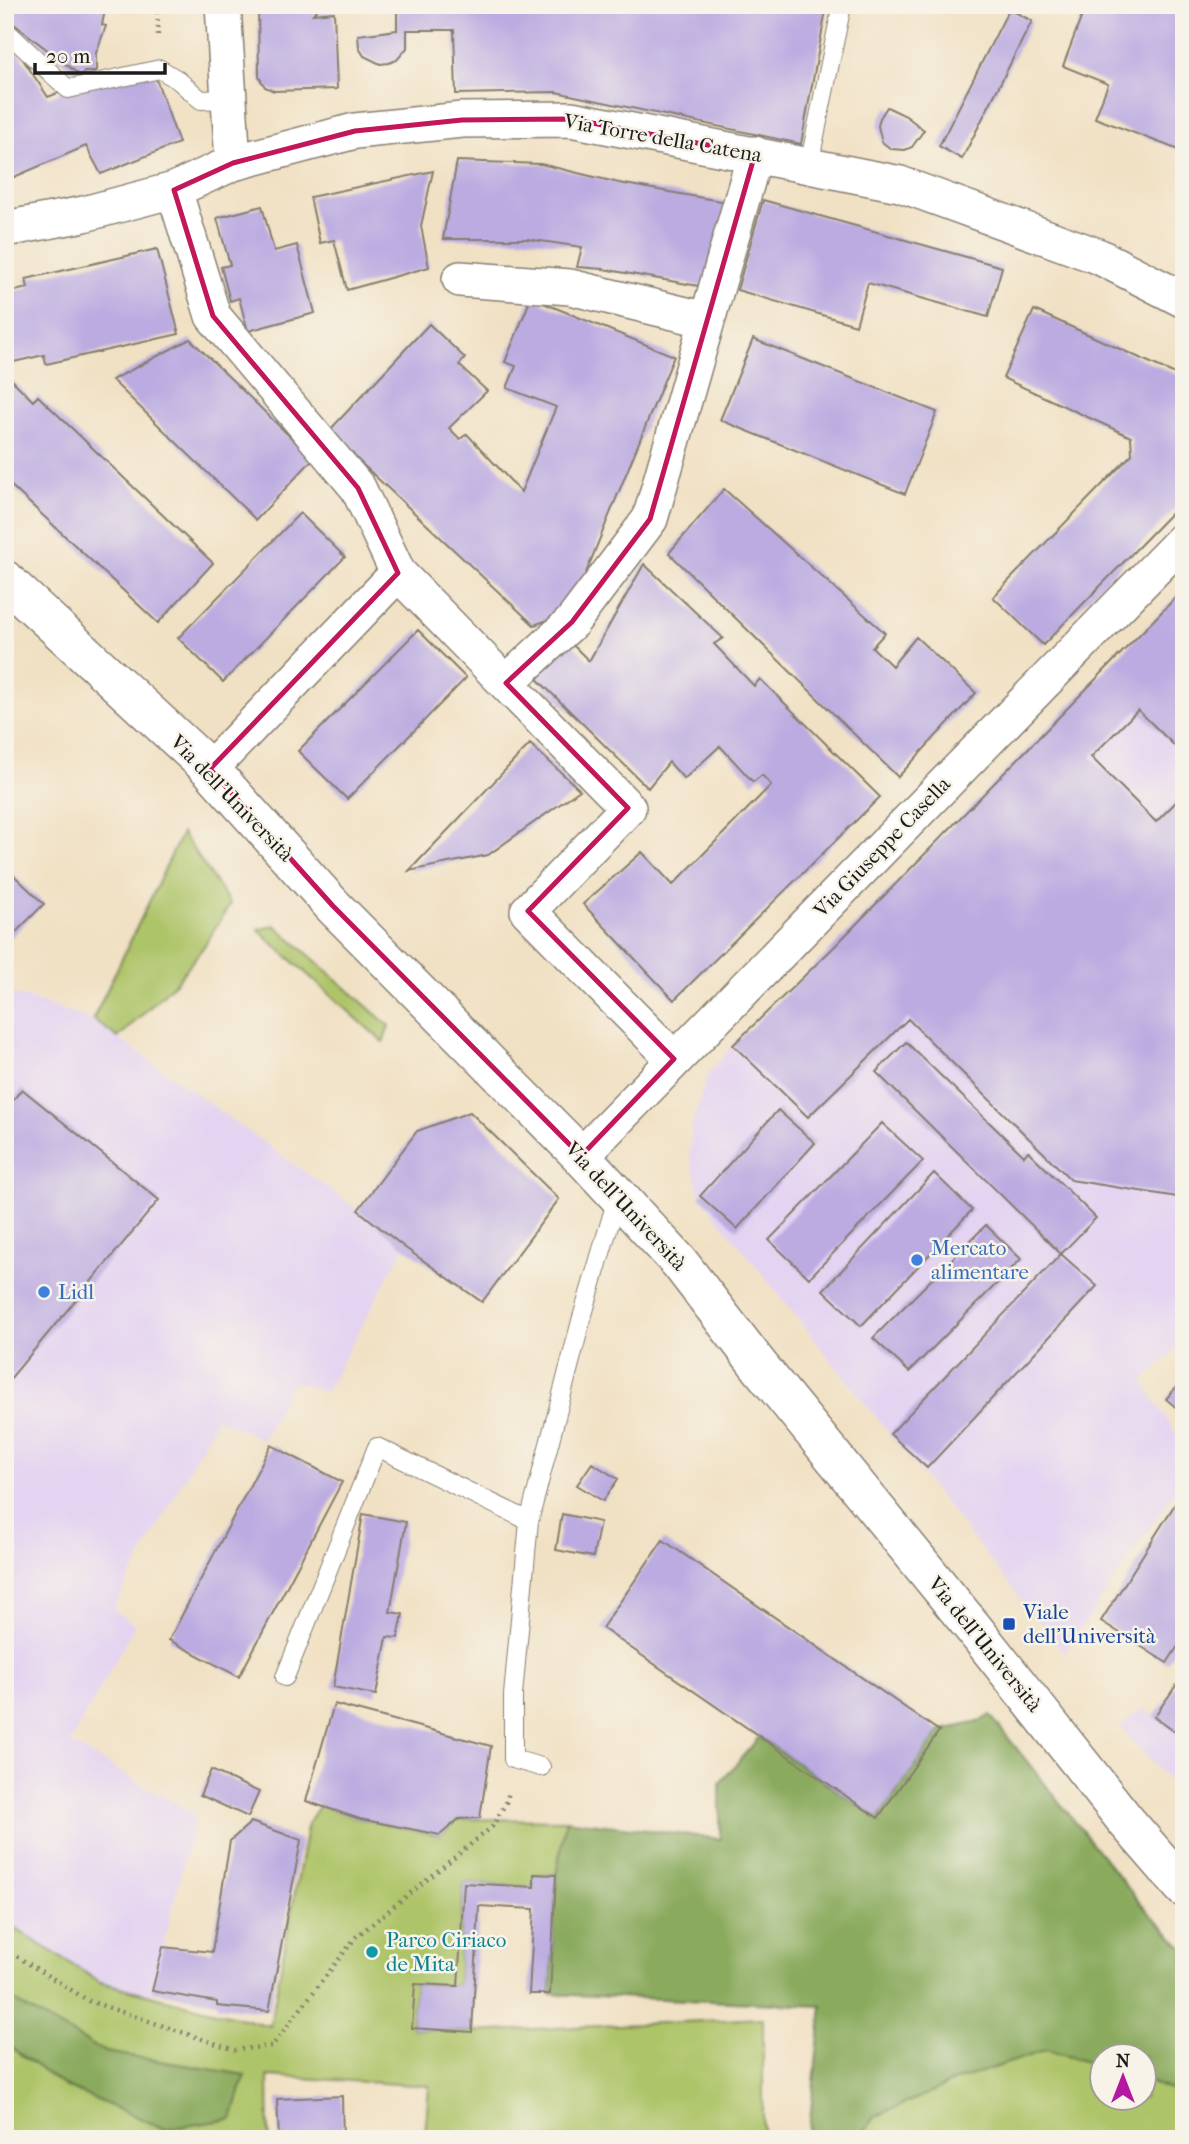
<svg xmlns="http://www.w3.org/2000/svg" width="1189" height="2144" font-family="'IM FELL French Canon',serif">
	<rect width="100%" height="100%" fill="#f7f3e8"/>
	<filter id="ink" filterUnits="userSpaceOnUse"><feTurbulence type="fractalNoise" baseFrequency=".0143" numOctaves="2"/><feDisplacementMap in="SourceGraphic" scale="14" xChannelSelector="R" yChannelSelector="G"/><feConvolveMatrix kernelMatrix="1 2 1 2 8 2 1 2 1" color-interpolation-filters="sRGB"/></filter>
	<filter id="wash" filterUnits="userSpaceOnUse"><feTurbulence type="fractalNoise" baseFrequency=".00686" numOctaves="4" result="noise"/><feDisplacementMap in="SourceGraphic" scale="28" xChannelSelector="R" yChannelSelector="G"/><feGaussianBlur stdDeviation="1.57" result="paint"/><feColorMatrix in="noise" values="0 0 0 0 0 0 0 0 0 0 0 0 0 0 0 0 0 1.4 0 .05"/><feComposite in="paint" operator="in"/></filter>
	<g filter="url(#wash)">
		<rect width="100%" height="100%" fill="#f1e1c4"/>
		<path fill="#e4d3f1" d="M1184,589V1341L1143,1381L1184,1447V1478L1064,1653L700,1196L690,1158L691,1128L708,1074L733,1045L832,949Z
			M5,991L93,1020L358,1210L404,1247L326,1392L292,1381L262,1440L217,1418L113,1609L135,1625L70,1743L195,1815L151,1996L100,1982L5,1922Z
			M1143,1708L1184,1738V1798L1120,1726Z"/>
		<path fill="#aec469" stroke="#657042" stroke-width="2" d="M182,833L230,904L205,945L176,982L118,1038L93,1019Z
			M275,925L389,1026L383,1042L258,930Z
			M320,1805L360,1819L439,1835L459,1819L566,1820L556,1875L535,1874L534,1887L464,1883L458,1986L415,1984L412,2028L472,2032L763,2018V2139H442L425,2135L429,2086L268,2076L269,2139H5V2043L64,2086L245,2075L105,2052L5,1996V1922L100,1982L270,2026L308,1823Z
			M1046,2050L1101,2066L1102,2098H1144V2080L1184,2095V2139H860L874,2117L958,2080Z"/>
		<path fill="#8aaa5d" stroke="#53633c" stroke-width="2" d="M990,1715L1140,1903L1184,1949V2095L1144,2080V2056H1102L1101,2066L1046,2050L958,2080L874,2117L860,2139H808L822,2006L550,1994L556,1875L566,1820L720,1839V1783L759,1737L878,1818L939,1731L979,1722Z
			M5,1996L105,2052L245,2075L232,2119L165,2129L64,2086L5,2043Z"/>
		<g id="blocks">
			<path fill="#bbabe1" d="M5,5H106L102,25L106,26L96,53V72H84L81,76L5,17Z
				M258,5H321L313,14L334,12L337,89L274,91L265,87L259,77Z
				M397,5H827L801,144L556,92L456,94L454,30H407V48L397,60L389,63L380,64L364,56L359,48L358,35L397,30Z
				M1086,5H1173L1180,8L1184,5V152L1095,118L1108,84L1063,66Z
				M1009,9L1032,21L962,159L939,146Z
				M5,41L18,52L48,97L93,79L153,70L179,143L101,174L86,146L5,181Z
				M887,107L906,116L924,130L912,147L905,150L891,149L882,142L878,126L880,118Z
				M457,161L541,164L619,183L726,202L710,288L603,269L577,267L582,247L527,239H443Z
				M433,171L421,226L429,267L347,290L334,240L320,243L310,197Z
				M763,200L1002,267L988,317L868,283L856,325L737,290Z
				M262,206L274,251L297,245L315,313L248,331L239,298L230,301L221,267L230,265L217,218Z
				M157,249L179,334L46,364L44,355L5,364V293L28,288L26,279Z
				M531,298L674,356L570,612L534,625L328,432L429,324L465,358L459,365L487,391L449,428L460,439L467,434L521,492L556,407L507,388L516,366L505,362Z
				M1034,310L1184,378V500L1043,645L993,597L1132,454L1131,437L1003,378Z
				M190,339L313,459L256,520L112,380Z
				M753,339L937,412L905,494L720,420Z
				M5,373L33,401L38,396L213,563L158,623L5,480Z
				M724,489L885,633L872,647L892,666L916,637L976,693L898,777L669,553Z
				M300,513L345,557L223,682L178,638Z
				M644,564L723,638L714,644L754,686L760,679L880,797L674,1000L583,904L642,852L673,885L771,785L762,775L753,782L720,746L684,779L669,762L648,788L528,670L565,637L589,661Z
				M1184,589V755L1138,710L1091,757L1156,822L1184,794V1198L1071,1180L908,1019L808,1117L733,1045L832,949Z
				M418,630L466,678L347,799L298,751Z
				M530,744L580,790L488,855L409,871Z
				M5,867L44,904L5,943Z
				M906,1042L1024,1156L1028,1151L1096,1218L1061,1254L1097,1286L927,1468L890,1434L1061,1254L876,1072Z
				M22,1089L159,1200L5,1385V1110Z
				M778,1110L815,1143L737,1229L700,1196Z
				M470,1112L559,1199L482,1302L404,1247L358,1210L417,1131Z
				M882,1123L923,1161L809,1278L769,1240Z
				M934,1173L972,1210L861,1326L823,1290Z
				M986,1225L1021,1259L909,1372L873,1338Z
				M1184,1378V1414L1166,1399Z
				M271,1445L342,1482L239,1677L169,1640Z
				M592,1463L618,1479L603,1501L577,1485Z
				M1184,1490V1637L1167,1663L1101,1621Z
				M363,1514L406,1522L390,1612L403,1614L398,1638L387,1637L376,1695L333,1687Z
				M562,1514L600,1522L593,1557L556,1550Z
				M663,1540L939,1731L878,1818L602,1628Z
				M1180,1680L1184,1683V1738L1154,1717Z
				M334,1704L491,1746L480,1818L459,1819L440,1835L360,1819L306,1801Z
				M211,1770L259,1792L248,1817L200,1795Z
				M251,1822L301,1840L269,2011L217,2006V2002L152,1991L163,1947L212,1952L230,1841Z
				M534,1874L556,1875L550,1994H529L534,1909L479,1906L472,2032L412,2028L415,1984L458,1986L464,1883L534,1887Z
				M342,2096L343,2139H279L277,2099Z"/>
		</g>
	</g>
	<g filter="url(#ink)">
		<use href="#blocks" fill-opacity="0" stroke="#867e70" stroke-width="2"/>
		<g fill="none" stroke-linecap="round" stroke-linejoin="round">
			<g stroke="#867e70" stroke-width="20">
				<path id="lane" d="M5,30L68,89L160,69L178,80L201,100L227,99
					M809,165L842,5
					M285,1677L377,1447L529,1521
					M541,1767L513,1759V1695L529,1521L581,1321L618,1195"/>
			</g>
			<g stroke="#867e70" stroke-width="38">
				<path id="street" d="M223,5L233,163
					M174,190L213,316L358,488L398,573
					M5,229L84,214L174,190L233,163L355,131L462,120L571,119L900,184L1100,257L1184,300
					M460,279L570,287L707,320
					M506,683L572,622L650,519L755,154
					M210,769L398,573L628,808L528,911L674,1059
					M581,1156L1184,539"/>
			</g>
			<g stroke="#867e70" stroke-width="41">
				<path id="secondary" d="M5,580L210,769L333,906L581,1156L679,1262L760,1367L974,1629L1126,1821L1184,1888"/>
			</g>
			<path stroke="#867e70" stroke-width="4.5" stroke-dasharray="2 5" stroke-linecap="butt" d="M157,5L158,40
				M5,1949L89,2001L235,2050L272,2046L356,1937L492,1827L507,1801L509,1791"/>
			<use href="#lane" stroke="#fff" stroke-width="18"/>
			<use href="#street" stroke="#fff" stroke-width="35"/>
			<use href="#secondary" stroke="#fff" stroke-width="38"/>
		</g>
	</g>
	<path fill="none" stroke="#c2185b" stroke-width="5" stroke-linejoin="round" d="M571,119L755,154L650,519L572,622L506,683L628,808L528,911L674,1059L581,1156L333,906L210,769L398,573L358,488L213,316L174,190L233,163L355,131L462,120Z"/>
	<g fill="#3f7fe0" stroke="#f7f3e8" stroke-width="2.5">
		<circle cx="917" cy="1260" r="7"/>
		<circle cx="44" cy="1292" r="7"/>
	</g>
	<rect fill="#1a4fb4" stroke="#f7f3e8" stroke-width="2.5" x="1002" y="1617" width="14" height="14" rx="3.5"/>
	<circle fill="#0f9aa8" stroke="#f7f3e8" stroke-width="2.5" cx="372" cy="1952" r="7"/>
	<g text-anchor="middle" dominant-baseline="central" stroke-width="5" stroke-linejoin="round" paint-order="stroke">
		<g font-size="21" fill="#1c1c1c" stroke="#f7f3e8">
			<text transform="translate(663 138) rotate(10)">Via Torre della Catena</text>
			<text transform="translate(232 798) rotate(46)">Via dell'Università</text>
			<text transform="translate(882 847) rotate(-46)">Via Giuseppe Casella</text>
			<text transform="translate(626 1206) rotate(47)">Via dell'Università</text>
			<text transform="translate(985 1644) rotate(51)">Via dell'Università</text>
		</g>
		<g font-size="21" fill="#366cbe" stroke="#f7f3e8" text-anchor="start">
			<text x="931" y="1248">Mercato<tspan x="931" dy="24">alimentare</tspan></text>
			<text x="58" y="1292">Lidl</text>
		</g>
		<g font-size="21" fill="#164399" stroke="#f7f3e8" text-anchor="start">
			<text x="1023" y="1612">Viale<tspan x="1023" dy="24">dell'Università</tspan></text>
		</g>
		<g font-size="21" fill="#0d838f" stroke="#f7f3e8" text-anchor="start">
			<text x="386" y="1940">Parco Ciriaco<tspan x="386" dy="24">de Mita</tspan></text>
		</g>
	</g>
	<rect width="1189" height="2144" fill="none" stroke="#f7f3e8" stroke-width="28"/>
	<g transform="translate(1123 2077)"><circle r="33" fill="#f7f3e8" stroke="#9f9d96" stroke-width="2"/>
	<path d="M0-5L12 26L0 18L-12 26Z" fill="#b5179e"/>
	<text y="-10" font-size="19" font-weight="bold" text-anchor="middle" fill="#1c1c1c">N</text>
	</g>
	<path d="M35 63v10h130v-10" fill="none" stroke="#1c1c1c" stroke-width="3.5"/>
	<text x="46" y="63" font-size="21" fill="#1c1c1c" stroke="#f7f3e8" stroke-width="5" paint-order="stroke">20 m</text>
</svg>
